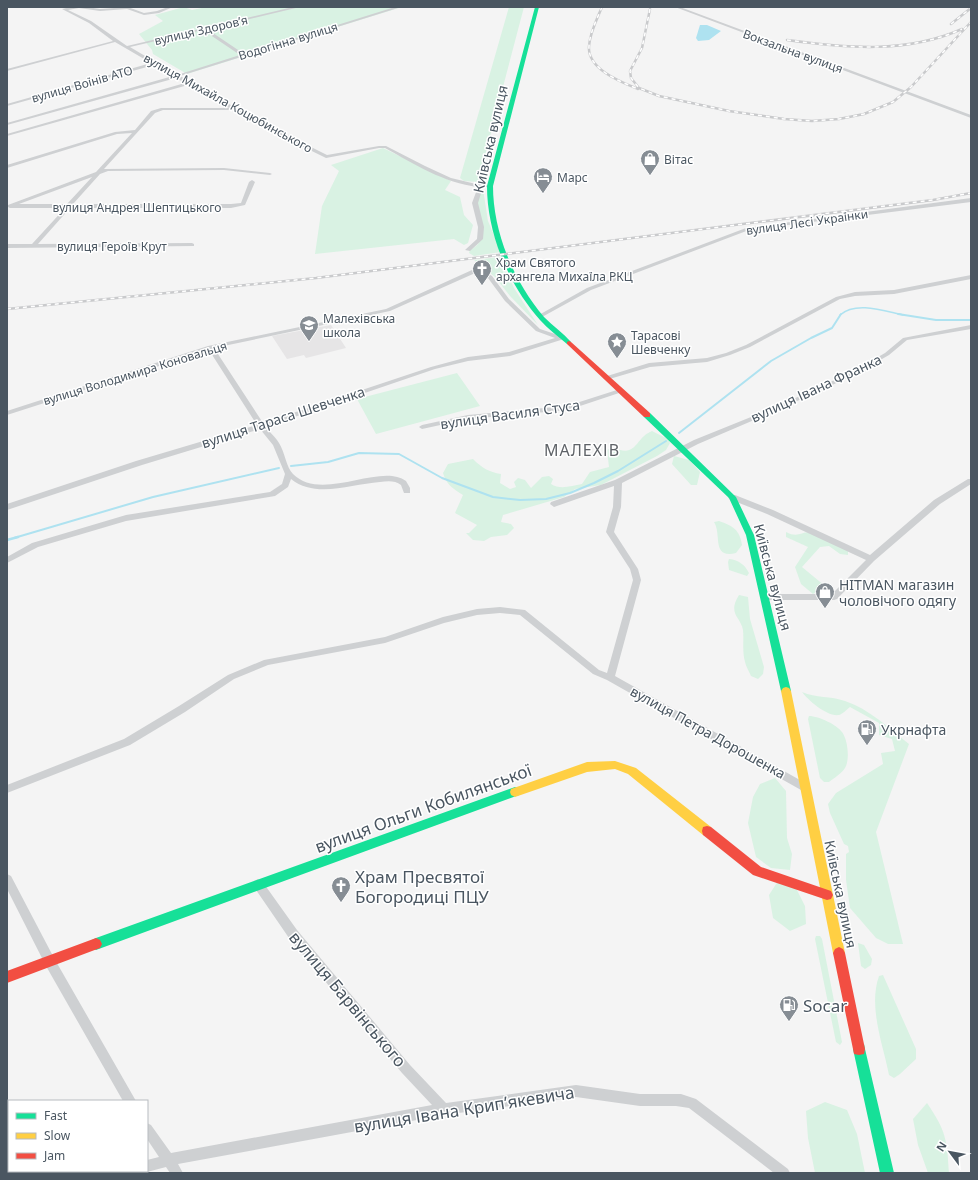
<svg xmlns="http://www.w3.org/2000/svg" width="978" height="1180" font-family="'Noto Sans',sans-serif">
	<rect width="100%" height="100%" fill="#f4f4f4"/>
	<path fill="#e6e5e6" d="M331,325L346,348L306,358L304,355L287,359L272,336Z"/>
	<path fill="#d9f2e3" d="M184,7L192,10L207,7H402L187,74L153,54L152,50L139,34L163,21L155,15Z
		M509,7H524L478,182L464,181L460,178Z
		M383,148L451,181L445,190L460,197L464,215L473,225L468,243L464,245L454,239L315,254L322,206L339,171L331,165Z
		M483,189L488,221L501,252L474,256L469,253L470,250C498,237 465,204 483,189Z
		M499,257L514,288L538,325L510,296L495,277L474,260Z
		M457,373L480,406L376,434L357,399Z
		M652,431L668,439L670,443L666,450L657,456L601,485L575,489L564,497L503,515L501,522L511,524L514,528L507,535L491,537L484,541L473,540L466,533H469L477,525L455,513L463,495C453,489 446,484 443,473L448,464L473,459C482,468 489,472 501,474L500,483L510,489L516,487L514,482L518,478L525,480L531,488L542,477L549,476L553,479L551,484C560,490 571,486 582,484L590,472L609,467L607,450L612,447C638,459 634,438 652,431Z
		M674,456L689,460L700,472L697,485H691L672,464Z
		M719,521C733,526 740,530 742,545L736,553C711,559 722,534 714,522Z
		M786,532C799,539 802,530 813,533C825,537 836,545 848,550V555L840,554L829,546L820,547L802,567L825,586L813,594L801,584L795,567L808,547L786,537Z
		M729,559C739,560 745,565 749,573L747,576L729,570L728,562Z
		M739,595L748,597L750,619L764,667L763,674L758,679L751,676C749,671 746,667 745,662C742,651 744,640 743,630C741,617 727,614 739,595Z
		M802,692C816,698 831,696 845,701C869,709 889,728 909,744L876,832L903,944H888L876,938L850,908L846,880V854L849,852L848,846L844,844L830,813L828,804L836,793L883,764L881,753L895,751L892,739L879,735V723L850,707C847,709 843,714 839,715C827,717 808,700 802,692Z
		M809,716C819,716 837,725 842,732C848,740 850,760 845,768C841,774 834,778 829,782H824L820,778L808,719Z
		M775,778L786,791L787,838L792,854L790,870L771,868L756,857L748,823L753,797L760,784Z
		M778,881L796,888L805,906L806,924L790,931L773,918L769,895Z
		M816,936H820L822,939L842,1042L840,1045L836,1042L815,939Z
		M858,943L864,945L872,959L871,965L865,969L861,966Z
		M883,975L916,1049V1059L900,1074L894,1078L889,1075C883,1044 868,1007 879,976Z
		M825,1102L847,1110L857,1134L865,1173H815L808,1138L806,1111Z
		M927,1103C946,1131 947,1139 949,1173H928L918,1145L913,1119Z"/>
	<path fill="#aee2f0" d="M700,25H707L721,31L709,40L698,41L696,38Z"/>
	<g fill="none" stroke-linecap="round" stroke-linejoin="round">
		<path stroke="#aee2f0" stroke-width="1.5" d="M840,315C856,301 884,311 903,315"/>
		<path stroke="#aee2f0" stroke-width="2" d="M898,314L936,320H971
			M679,433L771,361L811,338L832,328L841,314
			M291,466L328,462L359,453L399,454L442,478L493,497L520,500L546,499L570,493L594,483L618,471L666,441
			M14,538L153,497L279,468"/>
		<path stroke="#aee2f0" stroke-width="2.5" d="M7,540L18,537"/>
		<path fill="#ced0d2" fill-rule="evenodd" d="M70,7H87L100,9L128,7L144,13L157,11L168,7H173L159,13L144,15L127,9L100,11L79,8L68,10L91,21L127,46L293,7H300L207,29L244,54L395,7H401L180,76L257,120L327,155L379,146H386L425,166L451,178L476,184L492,185V187H483L478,203L484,227L483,239L470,251L465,250L477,239L478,227L472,203L478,187C444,183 414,164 385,148H379L326,158L253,122L233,110H163L155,113L104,169L224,168L270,173L272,174L270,175L224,170L108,171L100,174L73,204H231L241,203L249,182L252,180L255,182L245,205L231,208H70L38,244L192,243L194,244V246L7,248V244H32L65,208H10L8,207V205L96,172L132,133L117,134L7,168V165L115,132L135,130L151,111L161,108H229L188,85L7,136V134L185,83L176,78L7,125V123L173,76L154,65L7,106V104L151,63L115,42L7,71V69L113,41L89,23L62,9ZM203,30L240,55L177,75L130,47ZM92,177L67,204H19Z
			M675,7H680L971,115V118Z
			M971,198V202L749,230L591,290L542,317L540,318L537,316L587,288L746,228Z
			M472,270L484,271L492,276L509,299L540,329L564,337V339L510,356L468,361L435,369L265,427C270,432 276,438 279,443C285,452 286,467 293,474C322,503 380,462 406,481L410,488V493H404L401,485C395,480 387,481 380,482C351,484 316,499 291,479L288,487L275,496L126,521L38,547L7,563V557L32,543L126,515L270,492L282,484L285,474L273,445L260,429L142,465L7,510V504L136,461L257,425L209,350L7,415V411L208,346L386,309ZM473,274H481L488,278L505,301L536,331L555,338L509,352L468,357L431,367L263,423L214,348L390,311Z
			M971,275V279L894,294L855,296L840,299L750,347L730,355L707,362L650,367L606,380L603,378L604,377L649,363L707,358L726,353L746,345L836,297L855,292L894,290Z
			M971,325V329L907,340L889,355L856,374L782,408L698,444L622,483L621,507L614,532L638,569L641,580L615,676L807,784L809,787L807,790L804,791L801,790L607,680L593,674L520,615L500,613L477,615L444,623L385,643L268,665L234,679L185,712L130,745L7,793V785L124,739L179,706L228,675L264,660L385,637L443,617L477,609L500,607L525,610L599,670L607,673L633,580L630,569L606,532L613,507L614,486L554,507L550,504L551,502L615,480L694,440L778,406L852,372L885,353L903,338Z
			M620,389L622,390V392L568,410L468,419L422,429L419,427L422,425L468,415L567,406Z
			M968,479H971V484L940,504L874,561L837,599L834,600H765L761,597L765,594H832L866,560L767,514L729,499L728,497L732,495H735L773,510L870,555L934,500Z
			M7,874L11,876L54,958L136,1101H123L46,966L7,889Z
			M258,879L262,881L297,930L410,1065L446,1103L576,1085L640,1094H681L696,1099L788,1169L790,1173H774L689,1108L676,1106H640L576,1097L444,1115L178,1164L183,1173H170L166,1167L147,1172L144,1171H147V1160L159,1157L147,1139V1123L151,1125L171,1153L432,1105L402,1073L289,938L254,887L253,884L254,881Z
			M7,1161H9V1171H13L7,1173Z
			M74,1171H86V1173H74Z
			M121,1171H138L137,1173H120Z"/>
		<path fill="#16e098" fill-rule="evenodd" d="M535,7H539L493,186C493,232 514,282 544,317C553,326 563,333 571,342V344H567C558,336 548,329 540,320C508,284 487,233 487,186Z
			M644,413H650L736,497L754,535L791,691L789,694L786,695L783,694L781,691L746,535L729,498L644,417Z
			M515,787L519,789L520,792L519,795L96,950L92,948L90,944L92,940L96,938Z
			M859,1043L864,1044L865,1049L894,1173H880L853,1049L854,1044Z"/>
		<path fill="#ffcf43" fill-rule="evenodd" d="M786,687L789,688L791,691L845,953L843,957L839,959L835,957L833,953L781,691L783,688Z
			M615,761L636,768L711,827L712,831L711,835L707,836L703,835L628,774L615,769L587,772L515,797L511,795L510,792L511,789L587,762Z"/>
		<path fill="#f24e42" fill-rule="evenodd" d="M569,341L571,342L650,413V417H644L567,344V342Z
			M707,826L711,827L761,867L831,891L833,895L831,899L827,900L753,875L703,835L702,831L703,827Z
			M96,938L100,940L102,944L100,948L7,983V971Z
			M839,947L843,949L845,953L865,1049L864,1054L859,1055L854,1054L853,1049L833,953L835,949Z"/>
		<g stroke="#c9cacc" stroke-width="2.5">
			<path id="rail" d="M602,7C597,19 590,32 589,46C587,69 621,82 638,89
				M650,9L642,48L630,71L631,78L639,88L659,96L729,111L784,119L812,121L839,119L864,114L893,102L911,87L971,22
				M951,24L971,8
				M787,40C846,48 906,54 962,29
				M7,309L316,278L933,200L971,193"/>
		</g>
		<use href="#rail" stroke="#fff" stroke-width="1.5" stroke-dasharray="4" stroke-linecap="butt"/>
	</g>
	<defs>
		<g id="shop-pin" transform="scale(1)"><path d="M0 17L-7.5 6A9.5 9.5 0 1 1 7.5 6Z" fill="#868d94" stroke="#fff"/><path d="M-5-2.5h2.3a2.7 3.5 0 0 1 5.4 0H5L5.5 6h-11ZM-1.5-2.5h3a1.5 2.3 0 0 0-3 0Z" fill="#fff"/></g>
		<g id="hotel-pin" transform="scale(1)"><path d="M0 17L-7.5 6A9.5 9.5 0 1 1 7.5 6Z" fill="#868d94" stroke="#fff"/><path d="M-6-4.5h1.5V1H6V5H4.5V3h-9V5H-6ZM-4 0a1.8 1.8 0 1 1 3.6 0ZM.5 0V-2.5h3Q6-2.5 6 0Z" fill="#fff"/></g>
		<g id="church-pin" transform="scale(1)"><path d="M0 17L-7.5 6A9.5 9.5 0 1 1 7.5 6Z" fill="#868d94" stroke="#fff"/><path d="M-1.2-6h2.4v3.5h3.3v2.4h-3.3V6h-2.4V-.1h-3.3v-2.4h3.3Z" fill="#fff"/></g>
		<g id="school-pin" transform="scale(1)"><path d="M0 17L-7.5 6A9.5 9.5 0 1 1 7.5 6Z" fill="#868d94" stroke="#fff"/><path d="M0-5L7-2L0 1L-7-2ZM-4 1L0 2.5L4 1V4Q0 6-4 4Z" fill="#fff"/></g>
		<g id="sight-pin" transform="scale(1)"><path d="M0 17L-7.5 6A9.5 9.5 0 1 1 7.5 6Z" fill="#868d94" stroke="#fff"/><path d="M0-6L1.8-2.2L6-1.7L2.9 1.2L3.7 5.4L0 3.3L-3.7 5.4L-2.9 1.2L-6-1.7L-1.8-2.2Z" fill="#fff"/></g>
		<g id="fuel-pin" transform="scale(1)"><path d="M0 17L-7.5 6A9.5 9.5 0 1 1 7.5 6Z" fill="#868d94" stroke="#fff"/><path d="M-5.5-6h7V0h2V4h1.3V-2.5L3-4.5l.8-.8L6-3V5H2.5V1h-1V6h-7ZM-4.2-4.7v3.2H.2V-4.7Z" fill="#fff"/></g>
	</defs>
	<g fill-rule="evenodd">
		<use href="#shop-pin" x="650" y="159"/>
		<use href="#hotel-pin" x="543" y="177"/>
		<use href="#church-pin" x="482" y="269"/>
		<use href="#school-pin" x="309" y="325"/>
		<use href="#sight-pin" x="617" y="342"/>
		<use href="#shop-pin" x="825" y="592"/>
		<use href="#fuel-pin" x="867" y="729"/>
		<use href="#church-pin" x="341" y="886"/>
		<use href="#fuel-pin" x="789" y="1005"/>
	</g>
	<g text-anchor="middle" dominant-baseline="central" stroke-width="3" stroke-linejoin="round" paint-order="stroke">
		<g font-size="12" fill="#4a5661" stroke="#fff">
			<text transform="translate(201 30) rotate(-13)">вулиця Здоровʼя</text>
			<text transform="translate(288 41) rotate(-17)">Водогінна вулиця</text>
			<text transform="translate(793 51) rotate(20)">Вокзальна вулиця</text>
			<text transform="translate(82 84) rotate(-16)">вулиця Воїнів АТО</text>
			<text transform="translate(228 103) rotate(29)">вулиця Михайла Коцюбинського</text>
			<text x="137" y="207">вулиця Андрея Шептицького</text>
			<text transform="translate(807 222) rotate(-8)">вулиця Лесі Українки</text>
			<text x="112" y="246">вулиця Героїв Крут</text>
			<text transform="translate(135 373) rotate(-17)">вулиця Володимира Коновальця</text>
		</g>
		<g font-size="12" fill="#4a5661" stroke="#fff" text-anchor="start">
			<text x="664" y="159">Вітас</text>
			<text x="557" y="177">Марс</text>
			<text x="496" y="262">Храм Святого<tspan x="496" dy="14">архангела Михаїла РКЦ</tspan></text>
			<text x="323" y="318">Малехівська<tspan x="323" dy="14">школа</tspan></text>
			<text x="631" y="335">Тарасові<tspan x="631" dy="14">Шевченку</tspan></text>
		</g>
		<g font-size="14" fill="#4a5661" stroke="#fff">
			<text transform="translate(490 139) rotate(-77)">Київська вулиця</text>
			<text transform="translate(816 388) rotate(-25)">вулиця Івана Франка</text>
			<text transform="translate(510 414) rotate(-8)">вулиця Василя Стуса</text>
			<text transform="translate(283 417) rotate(-18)">вулиця Тараса Шевченка</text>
			<text transform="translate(773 577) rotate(75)">Київська вулиця</text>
			<text transform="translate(708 732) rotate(29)">вулиця Петра Дорошенка</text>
			<text transform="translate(841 894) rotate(78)">Київська вулиця</text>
		</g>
		<g font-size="14" fill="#4a5661" stroke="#fff" text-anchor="start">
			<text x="839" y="584">HITMAN магазин<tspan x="839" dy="16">чоловічого одягу</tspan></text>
			<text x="881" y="729">Укрнафта</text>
		</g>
		<g font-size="16" letter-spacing="1" fill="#5f6368" stroke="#fff">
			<text x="582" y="450">МАЛЕХІВ</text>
		</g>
		<g font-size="17" fill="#4a5661" stroke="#fff">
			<text transform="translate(423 808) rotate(-20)">вулиця Ольги Кобилянської</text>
			<text transform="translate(348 999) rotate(50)">вулиця Барвінського</text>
			<text transform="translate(464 1109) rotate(-9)">вулиця Івана Крипʼякевича</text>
		</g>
		<g font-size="17" fill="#4a5661" stroke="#fff" text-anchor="start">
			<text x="355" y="876">Храм Пресвятої<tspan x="355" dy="20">Богородиці ПЦУ</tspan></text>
			<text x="803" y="1005">Socar</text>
		</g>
	</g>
	<rect width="978" height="1180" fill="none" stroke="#4a5661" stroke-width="16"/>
	<rect x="8" y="1100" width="140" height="72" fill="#ffffff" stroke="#b7bbc0"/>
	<rect x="16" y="1113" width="20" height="6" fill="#16e098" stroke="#b7bbc0"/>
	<text x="44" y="1120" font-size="12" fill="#4a5661">Fast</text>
	<rect x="16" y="1133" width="20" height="6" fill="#ffcf43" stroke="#b7bbc0"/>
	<text x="44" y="1140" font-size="12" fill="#4a5661">Slow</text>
	<rect x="16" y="1153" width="20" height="6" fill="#f24e42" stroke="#b7bbc0"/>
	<text x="44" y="1160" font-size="12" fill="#4a5661">Jam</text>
	<g transform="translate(950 1152) rotate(302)" stroke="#ffffff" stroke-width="3" paint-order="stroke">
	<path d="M0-3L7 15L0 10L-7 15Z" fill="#4a5661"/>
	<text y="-6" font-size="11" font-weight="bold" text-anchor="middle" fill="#4a5661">N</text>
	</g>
</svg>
